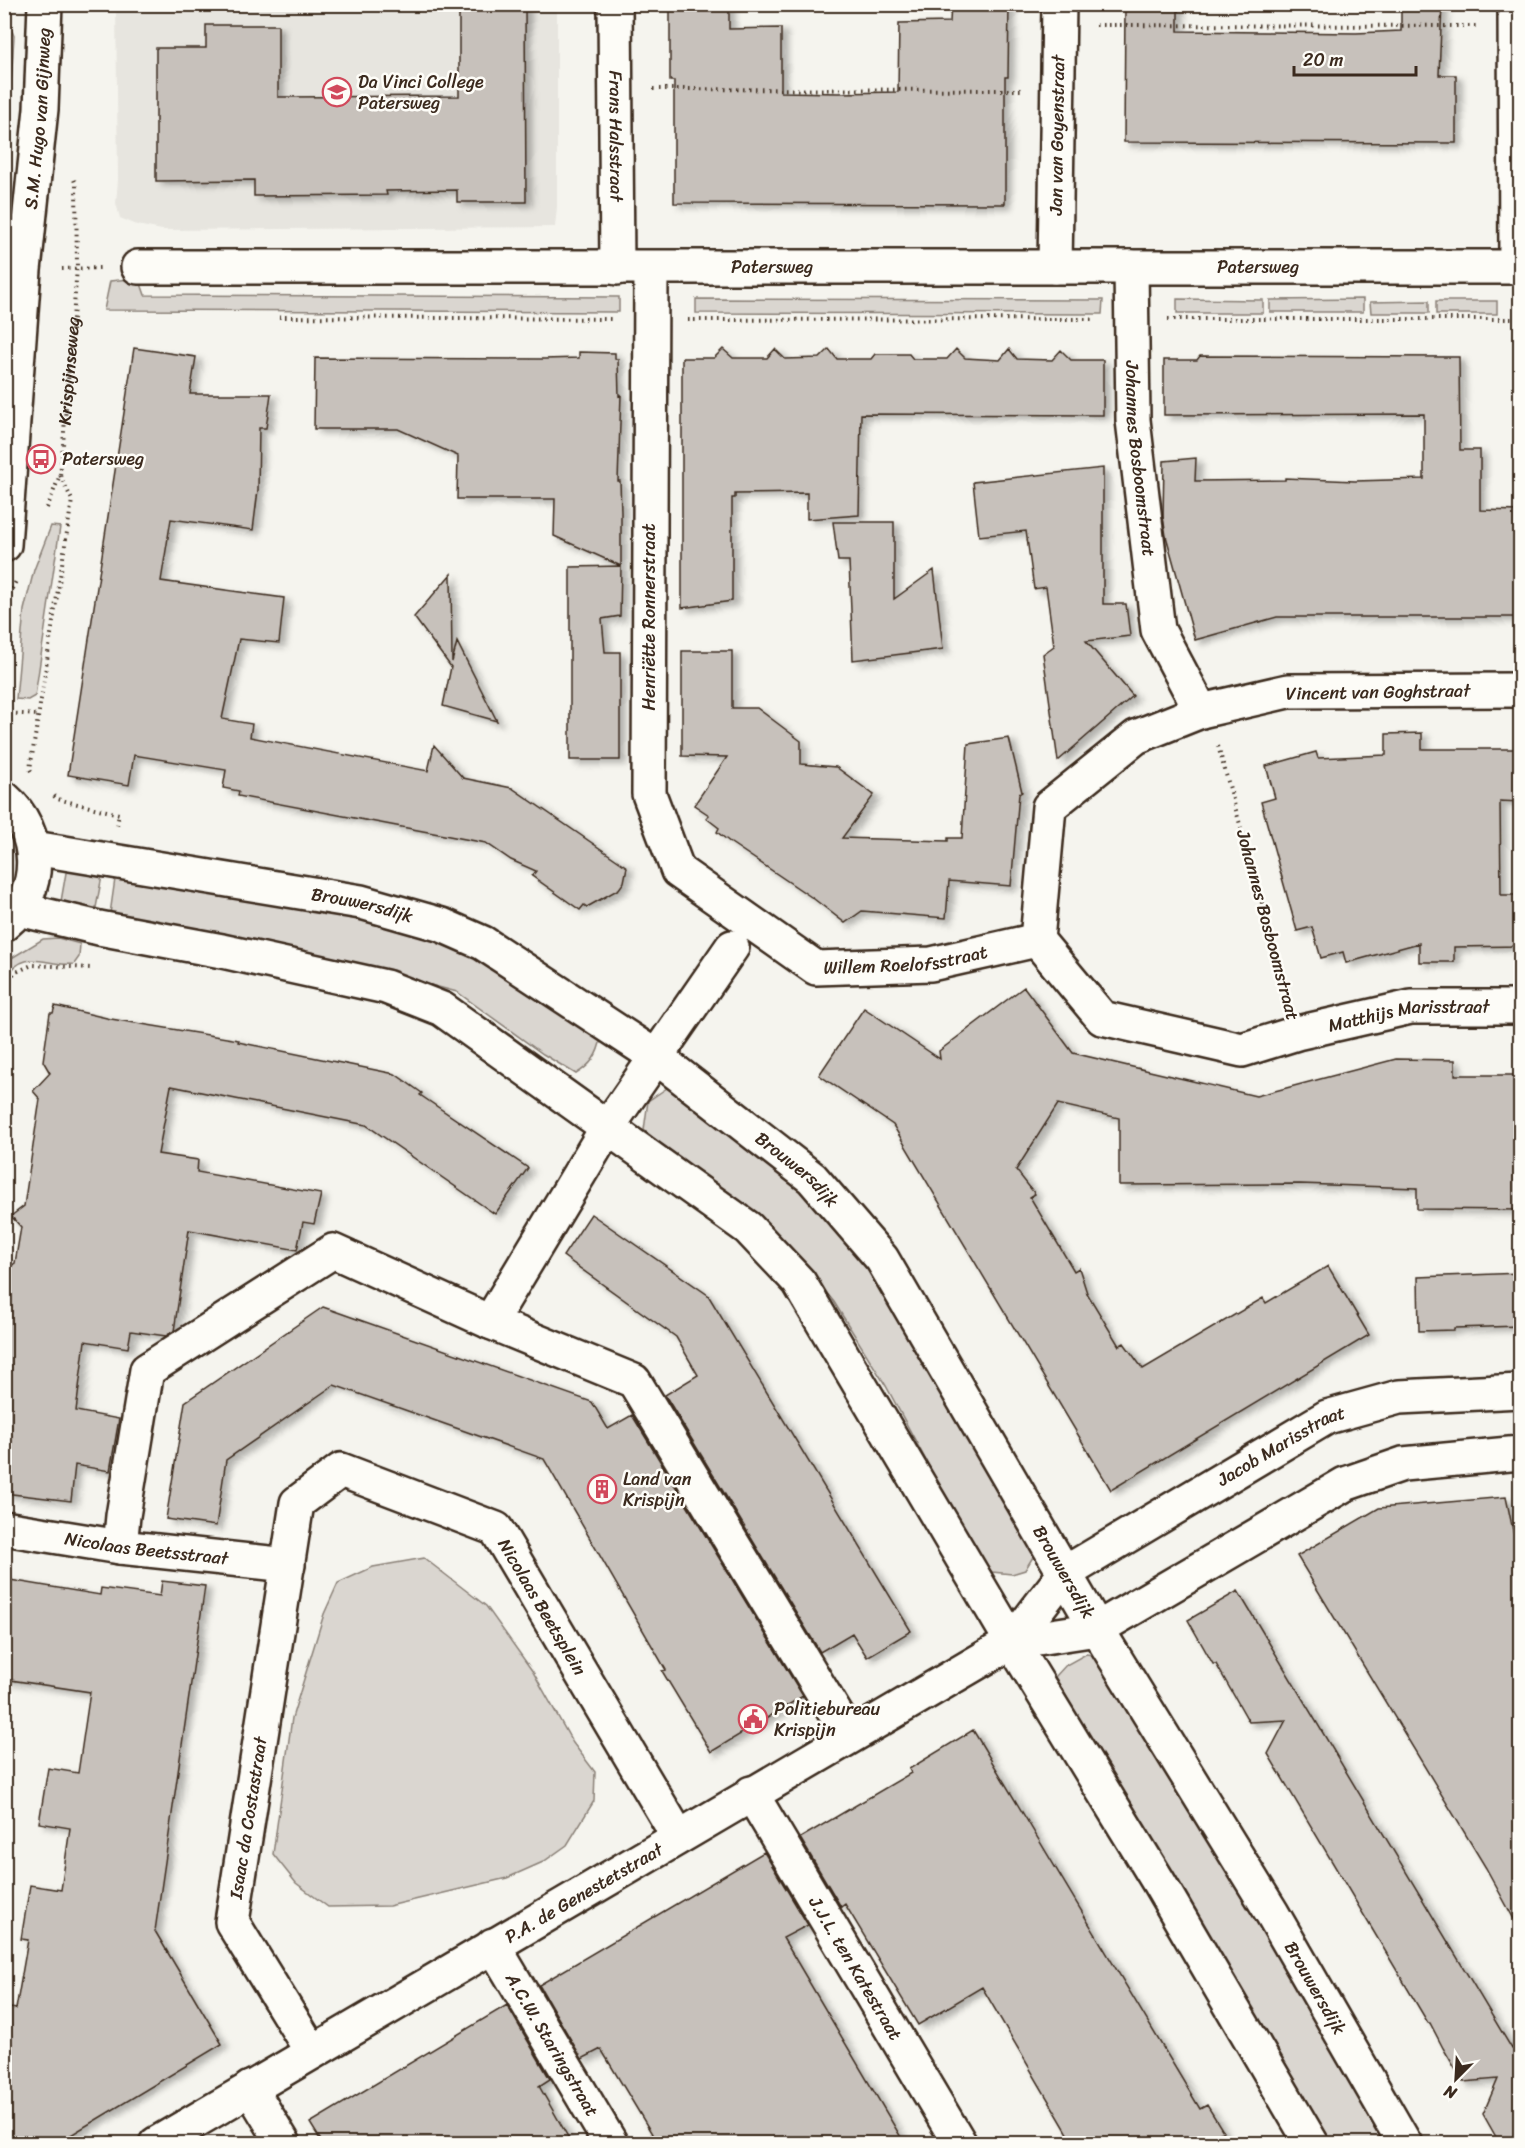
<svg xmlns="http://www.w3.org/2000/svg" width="1525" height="2148" font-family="Sriracha,sans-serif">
	<defs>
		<filter id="shadow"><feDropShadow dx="6" dy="4" stdDeviation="3" flood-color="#0004"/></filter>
	</defs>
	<rect width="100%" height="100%" fill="#f5f4ee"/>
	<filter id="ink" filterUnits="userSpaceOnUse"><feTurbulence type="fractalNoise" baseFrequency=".0167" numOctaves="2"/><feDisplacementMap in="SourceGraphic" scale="12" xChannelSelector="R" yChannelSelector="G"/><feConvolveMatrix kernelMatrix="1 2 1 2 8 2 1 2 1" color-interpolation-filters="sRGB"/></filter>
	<g filter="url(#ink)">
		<path fill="#e7e5df" d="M116,5H557V207L555,227L162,230L137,225L120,218L116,203L118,180Z"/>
		<path fill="#dad6d0" stroke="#8a8077" stroke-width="1.5" d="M5,23L9,24L14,36L5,180Z
			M139,278L145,295L619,297V312L104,310L110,281Z
			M696,299L1103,300L1102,314L696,313Z
			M1177,299L1263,300V313H1177Z
			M1363,299V312H1270V300Z
			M1429,301V313H1371L1370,302Z
			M1436,301H1497V314H1436Z
			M51,526L60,527L35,696L28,700L16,699L24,610L34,570Z
			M67,867L102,876L95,913L60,907Z
			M119,875L305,904L482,953L601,1038C598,1055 591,1065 576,1074L543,1054L457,992L378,971L110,914L115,879Z
			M58,938L80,944L79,957L74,964C45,967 27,946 5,978V962L43,939Z
			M667,1088L686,1097L807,1187L875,1264L1035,1539L1033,1557L1025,1570L1012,1574L992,1572L981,1563L886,1386L834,1302L793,1252L644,1130L648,1101Z
			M424,1558L486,1606L533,1672L573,1743L595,1772L594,1801L567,1845L543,1862L507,1878L389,1906L328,1907L296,1883L273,1854L292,1718L324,1614L338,1583L373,1567Z
			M1086,1654L1100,1656L1396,2143H1329L1055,1677L1066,1665Z"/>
		<path fill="#c7c1bb" stroke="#3b2a1e" stroke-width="1.5" filter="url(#shadow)" d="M459,4H525L526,202H457V190L386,191L387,195L254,196V180L156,181V48H206V25H278V97L459,96Z
			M670,4H729V29L781,28V92L839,93L898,92L899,23L950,22L951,4H1009L1008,77H1005V204L674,203V81H670Z
			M1125,4H1178V31L1356,33L1401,31V4H1442L1439,75H1456V143L1124,142Z
			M134,348L196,357L190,394H271L266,428H259L258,490L253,530L171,519L161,581L284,598L279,643L239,639L222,719L252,724L250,737L428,771L434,745L463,778L512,788L627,867L624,882L619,889L587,907L584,905L580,910L532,876L536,871L511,860L486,843L238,796L239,791L223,788L226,770L134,755L129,785L68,775Z
			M723,349L733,358H767L775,349L785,359L820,358L829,349L837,359H871L875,354H909L913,359H947L956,349L965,358L1000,360L1009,349L1017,359L1052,360L1061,350L1071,360H1103V415L861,414L859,515L807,519V493L735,494V498H732V601L682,608V358H714Z
			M579,352L615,353V359H618L619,396L621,395L618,481H620L621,512V566L554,536L555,499H457L458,456L398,429H314L315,358L544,359L579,358Z
			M1200,356L1459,357L1460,450H1480V510L1521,511V617H1277L1195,640L1166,536L1163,517L1164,461L1196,458L1195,481L1285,480V478L1355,481L1424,479V414L1164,415V360H1197Z
			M1103,468V604H1126L1130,636L1086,641L1133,696L1058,761L1043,654L1054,646L1046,587L1034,589L1026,531L979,536L973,482Z
			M833,522H894V599L934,570L943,649L853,660L849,561H838Z
			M621,566L620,616L602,619L605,652H620V760H570V567Z
			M451,574L452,662L457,642L497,721L443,706L451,667L414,617Z
			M682,651H732V708H757L801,741V764L836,767L874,795L842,838L948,841V838H962L968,744L1009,738L1022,792L1019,794L1011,886L949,881L946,918L862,911L845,923L814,899L731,843L717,832L719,828L706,818L709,815L694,805L727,757L682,756Z
			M1422,733V749H1521V802L1500,801L1501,895H1521V946L1454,947V962H1419V943L1346,963L1343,952L1321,958L1312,927L1297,931L1279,867L1261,802L1275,798L1266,766L1316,752L1318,758L1386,755V734Z
			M1024,987L1073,1053L1256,1096L1396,1059L1455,1060V1075H1521V1210L1417,1209V1188L1300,1184L1119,1185V1118L1058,1104L1016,1170L1035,1194L1030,1197L1074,1271L1079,1268L1087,1293L1119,1346L1124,1343L1143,1369L1263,1298L1266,1303L1328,1266L1369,1335L1111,1490L893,1125L819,1075L864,1008L940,1059L939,1051Z
			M55,1006L111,1019L239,1040L238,1042L395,1074L422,1093L420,1095L528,1168L495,1214L366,1125L171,1086L158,1154L198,1160L197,1172L321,1194L314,1224L303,1222L297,1250L189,1230L174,1331L166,1336L131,1331L128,1348L85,1341L76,1411L119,1419L110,1471L75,1465L71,1501L4,1493V1334L12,1284L4,1271L15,1263L21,1227L11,1216L24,1206L40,1099L33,1091L50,1073L43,1061L50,1013H53Z
			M591,1214L708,1295L911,1631L867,1657L852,1633L820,1652L665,1395L698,1375L676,1337L563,1256Z
			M1521,1273V1326L1454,1328V1330L1419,1331L1418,1277Z
			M323,1307L592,1402L608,1429L632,1415L803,1696L711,1752L662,1671L666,1670L544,1459L334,1385L226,1460L216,1526L166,1519L185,1402Z
			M1506,1497L1521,1569V1932L1486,1868L1297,1556L1379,1508Z
			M4,1579L100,1595L101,1588L160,1596L162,1581L205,1586L155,1931L222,2044L56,2144H4V2007L16,2009L28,1940L21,1939L30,1885L61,1890L70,1828L39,1823L48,1768L78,1773L90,1692L4,1679Z
			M1238,1591L1512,2049L1521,2029V2144H1500L1483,2114L1498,2079L1463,2082L1443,2048L1430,2023H1428L1268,1754L1286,1720L1249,1722L1216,1664H1213L1188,1620Z
			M973,1730L1200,2109L1207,2105L1223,2131L1216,2136L1221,2144H1074L982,1987L918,2025L845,1904L841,1907L800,1838L911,1773L909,1769Z
			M764,1852L808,1925L783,1938L905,2144H658L601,2049L582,2059L539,1985Z
			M507,2005L550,2079L539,2086L572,2144H323L310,2123Z"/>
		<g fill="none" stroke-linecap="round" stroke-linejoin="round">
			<g stroke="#3b2a1e" stroke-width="38">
				<g id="minor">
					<path id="s2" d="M615,4L617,268"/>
					<path d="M1515,4L1516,267"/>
					<path id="s3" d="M138,267H1520"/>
					<path id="s4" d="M1055,267L1059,4"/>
					<path id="s5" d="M1131,267L1133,420L1158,630L1201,711"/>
					<path id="s6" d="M651,269L649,794L678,871L816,968L931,964L1037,940"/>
					<path id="s7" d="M4,545L24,270L41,109L45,4"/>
					<path id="s8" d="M1520,690L1288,691L1201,711L1136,737L1049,807L1037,940L1102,1018L1242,1050L1297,1033L1411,1007H1520"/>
					<path d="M4,798C42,831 45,892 4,924"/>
					<path id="s9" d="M34,848L361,902L442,925L483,943L655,1056L812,1178L882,1259L1097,1629L1272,1913L1405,2144"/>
					<path d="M19,909L99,928L222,951L386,987L442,1009L748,1228L799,1282L1012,1642L1158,1881L1312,2144"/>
					<path d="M490,1322L634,1381L849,1736"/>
					<path id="s10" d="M4,1528L120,1547L288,1565"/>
					<path d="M120,1547L123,1516L147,1370L333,1251L490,1322L607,1128L732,947"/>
					<path id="s11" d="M1012,1642L1065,1573L1327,1417L1399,1397L1520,1391"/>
					<path id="s12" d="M751,1793L960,2144"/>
					<path id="s13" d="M493,1945L611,2144"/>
					<path id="s14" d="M312,2052L232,1922L297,1503L341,1470L496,1529L678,1836"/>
					<path d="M250,2088L284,2144"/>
					<path id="s15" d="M156,2144L1012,1642L1097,1629L1345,1484L1403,1464L1520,1453"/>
				</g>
			</g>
			<g stroke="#3b2a1e" stroke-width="4" stroke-dasharray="1.5 4.5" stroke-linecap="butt">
				<path d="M1096,25L1478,26"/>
				<path d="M653,89L1021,90"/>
				<path d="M62,269L103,268"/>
				<path d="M279,317L614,319"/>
				<path d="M1168,319H1520"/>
				<path d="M688,320L1094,319"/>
				<path id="s1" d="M47,508L60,475L62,457L77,268L76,185L73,177"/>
				<path d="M4,605L16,581"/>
				<path d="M4,713L39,715"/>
				<path d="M1218,746L1288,996"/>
				<path d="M31,771L30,769L72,500L60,475"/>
				<path d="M54,796L57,799L119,814L117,826"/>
				<path d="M4,1003L6,988L14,973L32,965L91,968V966"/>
			</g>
			<use href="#minor" stroke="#fdfcf7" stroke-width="33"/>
		</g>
	</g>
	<defs>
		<g id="university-ring" transform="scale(1.5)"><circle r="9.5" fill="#fdfcf7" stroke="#d1495b" stroke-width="1.5"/><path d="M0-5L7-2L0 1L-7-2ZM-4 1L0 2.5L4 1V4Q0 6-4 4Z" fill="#d1495b"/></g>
		<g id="bus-ring" transform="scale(1.5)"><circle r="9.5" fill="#fdfcf7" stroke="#d1495b" stroke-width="1.5"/><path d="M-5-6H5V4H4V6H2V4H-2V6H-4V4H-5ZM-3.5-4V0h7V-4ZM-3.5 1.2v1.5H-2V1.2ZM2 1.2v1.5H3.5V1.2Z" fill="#d1495b"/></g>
		<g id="building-ring" transform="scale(1.5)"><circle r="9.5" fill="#fdfcf7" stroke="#d1495b" stroke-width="1.5"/><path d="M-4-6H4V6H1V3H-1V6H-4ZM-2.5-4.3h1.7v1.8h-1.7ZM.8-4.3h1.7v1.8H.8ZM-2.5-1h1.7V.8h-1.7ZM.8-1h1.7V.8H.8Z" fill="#d1495b"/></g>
		<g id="civic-ring" transform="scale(1.5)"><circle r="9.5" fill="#fdfcf7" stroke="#d1495b" stroke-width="1.5"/><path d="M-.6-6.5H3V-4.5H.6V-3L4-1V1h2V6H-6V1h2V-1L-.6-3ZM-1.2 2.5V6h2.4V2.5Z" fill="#d1495b"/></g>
	</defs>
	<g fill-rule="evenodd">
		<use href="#university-ring" x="337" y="92"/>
		<use href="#bus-ring" x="41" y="459"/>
		<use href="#building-ring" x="602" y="1489"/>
		<use href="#civic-ring" x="753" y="1719"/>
	</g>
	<g text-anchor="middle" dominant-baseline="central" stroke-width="5" stroke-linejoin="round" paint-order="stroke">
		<g font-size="18" fill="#3b2a1e" stroke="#fdfcf7" text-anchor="start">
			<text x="358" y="82">Da Vinci College<tspan x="358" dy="21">Patersweg</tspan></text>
			<text x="62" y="459">Patersweg</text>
			<text x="623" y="1479">Land van<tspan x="623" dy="21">Krispijn</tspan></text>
			<text x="774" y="1709">Politiebureau<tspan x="774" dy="21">Krispijn</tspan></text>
		</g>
		<g font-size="18" fill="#3b2a1e" stroke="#fdfcf7">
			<text stroke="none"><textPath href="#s7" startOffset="428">S.M. Hugo van Gijnweg</textPath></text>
			<text stroke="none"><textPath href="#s2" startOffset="132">Frans Halsstraat</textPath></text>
			<text stroke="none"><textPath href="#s4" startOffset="132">Jan van Goyenstraat</textPath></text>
			<text stroke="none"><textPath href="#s3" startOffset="1120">Patersweg</textPath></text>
			<text stroke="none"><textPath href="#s3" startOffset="634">Patersweg</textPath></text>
			<text stroke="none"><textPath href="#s1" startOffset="140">Krispijnseweg</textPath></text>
			<text stroke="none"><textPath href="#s5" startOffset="192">Johannes Bosboomstraat</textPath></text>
			<text transform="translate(649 617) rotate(-90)">Henriëtte Ronnerstraat</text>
			<text transform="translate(1378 692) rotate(-1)">Vincent van Goghstraat</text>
			<text stroke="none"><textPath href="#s9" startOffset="333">Brouwersdijk</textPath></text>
			<text transform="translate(1268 925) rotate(75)">Johannes Bosboomstraat</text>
			<text stroke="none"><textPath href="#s6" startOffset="866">Willem Roelofsstraat</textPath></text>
			<text stroke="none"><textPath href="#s8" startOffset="1053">Matthijs Marisstraat</textPath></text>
			<text stroke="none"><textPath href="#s9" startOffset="848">Brouwersdijk</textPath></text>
			<text stroke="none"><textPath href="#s11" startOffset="338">Jacob Marisstraat</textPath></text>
			<text stroke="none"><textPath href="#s10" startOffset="144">Nicolaas Beetsstraat</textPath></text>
			<text stroke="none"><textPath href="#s9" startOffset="1334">Brouwersdijk</textPath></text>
			<text stroke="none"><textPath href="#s14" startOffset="888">Nicolaas Beetsplein</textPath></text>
			<text stroke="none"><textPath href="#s14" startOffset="258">Isaac da Costastraat</textPath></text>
			<text stroke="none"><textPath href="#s15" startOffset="496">P.A. de Genestetstraat</textPath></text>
			<text stroke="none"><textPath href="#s12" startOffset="204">J.J.L. ten Katestraat</textPath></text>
			<text stroke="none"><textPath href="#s9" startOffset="1820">Brouwersdijk</textPath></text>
			<text stroke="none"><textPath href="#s13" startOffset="116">A.C.W. Staringstraat</textPath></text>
		</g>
	</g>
	<rect width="1525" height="2148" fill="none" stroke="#fdfcf7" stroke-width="24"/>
	<rect x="12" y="12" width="1501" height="2124" fill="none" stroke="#3b2a1e" stroke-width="2" filter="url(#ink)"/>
	<g transform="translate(1456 2079) rotate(204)" stroke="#fdfcf7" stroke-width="4.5" paint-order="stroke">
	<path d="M0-4.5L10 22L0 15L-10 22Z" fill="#3b2a1e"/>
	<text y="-9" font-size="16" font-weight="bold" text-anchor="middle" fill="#3b2a1e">N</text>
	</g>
	<path d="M1294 66v9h122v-9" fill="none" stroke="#3b2a1e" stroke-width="3"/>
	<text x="1303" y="66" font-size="18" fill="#3b2a1e" stroke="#fdfcf7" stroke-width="4.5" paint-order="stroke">20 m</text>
</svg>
